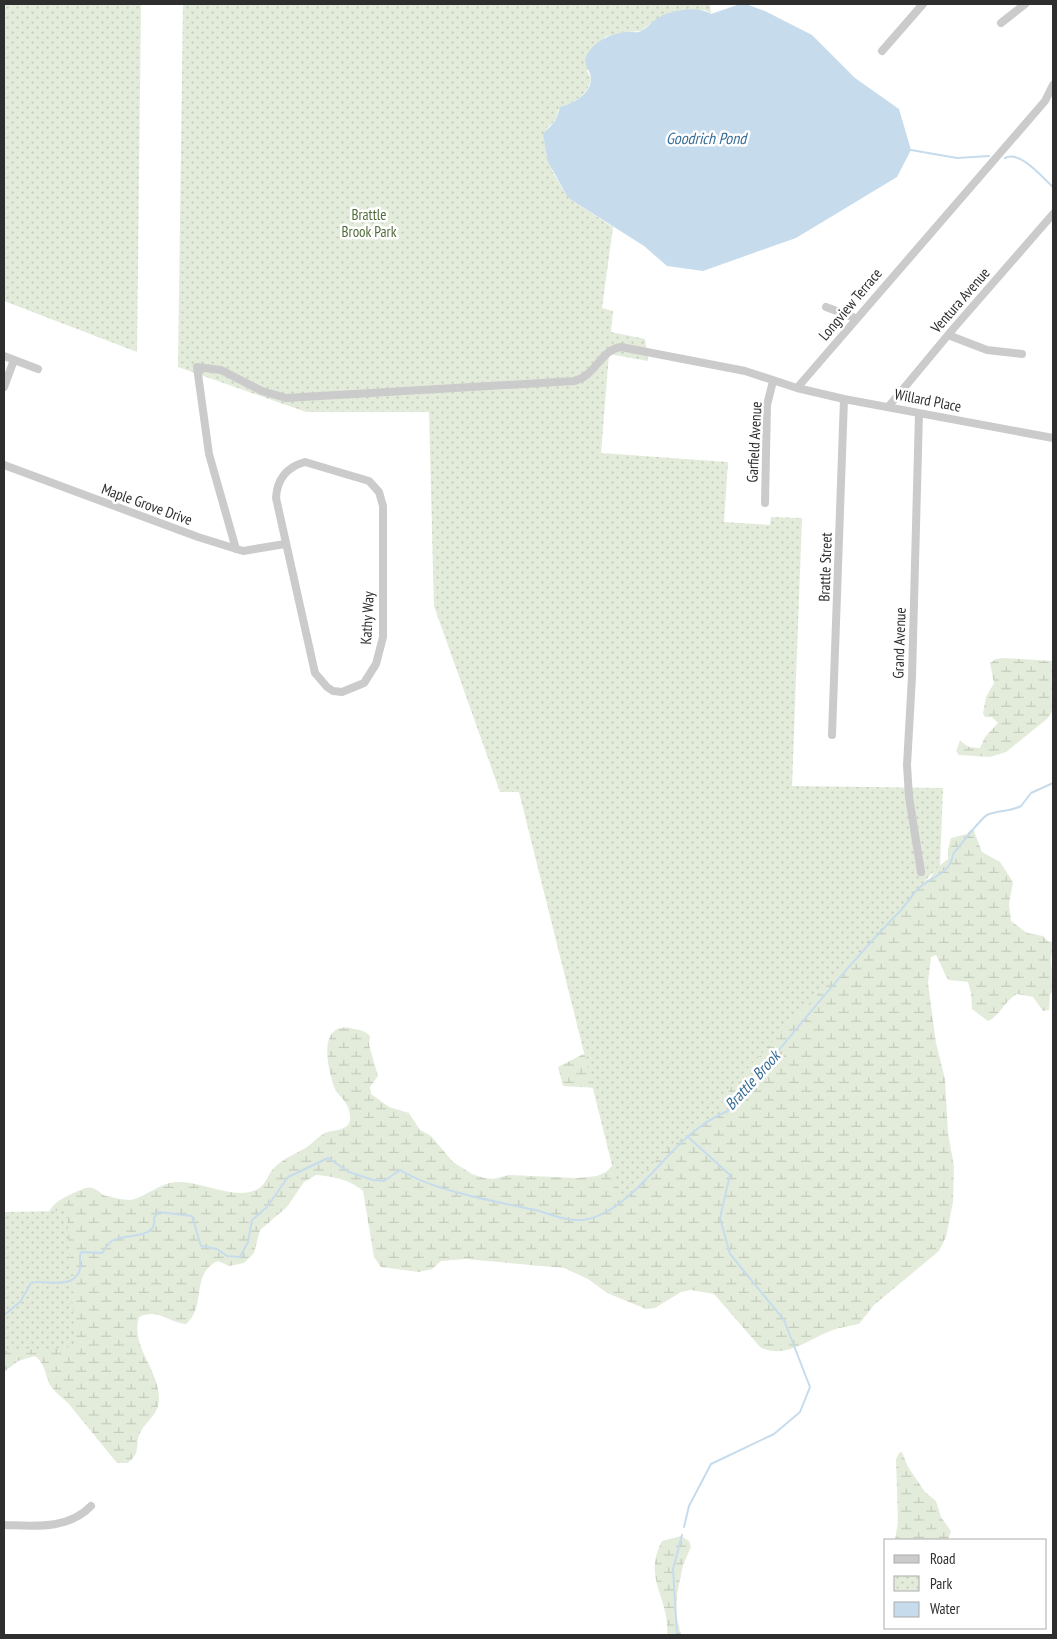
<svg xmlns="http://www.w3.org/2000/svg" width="1057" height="1639" font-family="'PT Sans Narrow',sans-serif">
	<defs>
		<pattern id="wetland-marsh" width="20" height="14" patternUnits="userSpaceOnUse" patternTransform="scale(1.25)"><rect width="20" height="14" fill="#e3ecdb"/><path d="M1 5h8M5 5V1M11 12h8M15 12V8" fill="none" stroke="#c3cbbc"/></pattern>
		<pattern id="park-dots" width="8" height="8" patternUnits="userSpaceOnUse" patternTransform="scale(1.25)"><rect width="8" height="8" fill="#e3ecdb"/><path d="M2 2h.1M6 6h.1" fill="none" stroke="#c3cbbc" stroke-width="1.8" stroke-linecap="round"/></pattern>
	</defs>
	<rect width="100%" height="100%" fill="#fff"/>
	<path fill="url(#wetland-marsh)" d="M1004,658L1053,661V710L1048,718L1006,752L990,757L959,755L956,751L960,741L969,747L980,748L985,737L998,723L992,717H985L983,713L986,697L994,683L990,663L996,659Z
		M971,829L974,831L982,852L1000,862L1013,882L1009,904L1011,921L1027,933L1043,936L1048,941L1053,942L1051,960L1053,990L1050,995L1049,1010L1043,1011L1033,997L1017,994C1005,1000 999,1017 988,1021L972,1009L971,993L968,982L948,980L936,955L931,957L928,983L936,1043L945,1079L948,1133L954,1166L953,1202L946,1237L939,1251L874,1305L859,1324C850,1326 841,1327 833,1330C808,1339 786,1360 760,1347L714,1294L691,1290L681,1292L655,1308L646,1309L607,1293L588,1279L564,1268L465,1259L441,1261L432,1269L419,1272L381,1267L374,1257L363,1191C351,1180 332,1176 316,1175L304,1182L287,1207L260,1230L254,1253L244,1263L229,1266L218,1261C190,1273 207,1307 186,1324C167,1322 158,1308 139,1317C130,1347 160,1370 159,1400C159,1414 145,1422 140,1433C134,1447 142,1451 128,1463H117L68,1403C62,1398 55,1392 50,1385C45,1375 45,1363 35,1356L18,1361L4,1372V1234C15,1231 30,1229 40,1224C47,1220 49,1208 56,1203C60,1199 81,1189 86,1188C96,1186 99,1193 106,1196C112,1197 123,1200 129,1200C144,1199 159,1182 178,1182C202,1181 233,1200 256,1190C267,1185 267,1174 275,1167C285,1157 296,1154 307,1147C316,1141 321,1132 332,1131C339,1130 349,1128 350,1120C351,1101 339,1099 334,1087C328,1069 317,1023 350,1028C359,1030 364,1030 370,1036L369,1045L378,1076L370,1087L371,1094L389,1107L409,1113L420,1130L431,1136L453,1162L472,1174L484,1178L493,1179L509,1175L577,1178L597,1176L606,1172L622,1156L597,1088L563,1086L558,1067L931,878L935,869L948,859V849L951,838L967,834Z
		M902,1452L908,1467L925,1492L936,1501L941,1517L951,1531L948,1540H895L898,1522L896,1459L899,1453Z
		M681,1536L689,1541L691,1547L683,1565L677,1594L676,1614L681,1635H667C670,1598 642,1579 662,1541Z"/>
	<path fill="url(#park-dots)" d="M4,4H141L137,352L4,301Z
		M183,4H710L711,14L705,10L672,12L657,19L641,31L626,32L605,37L587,71L591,78C589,95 573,103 558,110L556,120L547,128L552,171L564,191L573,201L613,227L602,308L613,311L611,332L645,339L648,361L609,354L601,453L728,462L724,522L770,525L771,517L802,518L792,786L943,788L940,865L733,1084L714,1117L692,1124L620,1197L519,792H500L434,606L429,412H306L178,367Z
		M67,1211L75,1347L4,1351V1212Z"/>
	<path fill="#c6dced" d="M740,4H746L765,11L812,35L855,78L899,109L911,150L897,177L796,238L703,271L667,266L644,246L573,201L567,196L548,162L543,134L556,120L560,107C572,105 592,93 591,78C590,69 581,63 588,53C596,40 611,34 626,32C631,31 636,34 641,31C647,28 651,23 656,19C670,10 696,5 711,14Z"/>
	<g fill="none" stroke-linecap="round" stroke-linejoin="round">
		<path stroke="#c6dced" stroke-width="2" d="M911,150L957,158L989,156
			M1005,158C1020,150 1042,177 1053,187
			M4,1315L20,1302L31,1283C44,1279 71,1290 79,1272C82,1266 78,1259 81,1252L102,1253C105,1250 107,1244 112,1241C125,1233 158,1240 154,1218L158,1212L192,1216L201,1246L217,1249L227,1256L240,1257L248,1242L252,1220L267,1207L288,1177L328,1158L349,1172L373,1180L384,1181L400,1170C435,1191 492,1201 531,1209C546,1212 561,1220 576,1220C587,1221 599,1216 608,1211C653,1184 676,1132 728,1111C785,1044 840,973 901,910C907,903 913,893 920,887C932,877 951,873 953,854C960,846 981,818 987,815C999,810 1010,812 1021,806L1031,793L1053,783
			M684,1527L689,1506L711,1464L774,1434L800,1412L810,1387L784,1320L730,1254L720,1218L730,1175L687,1136
			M677,1635L673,1569L682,1535"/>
		<path stroke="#cbcbcb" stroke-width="8" d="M1001,23L1025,4
			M882,51L923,4
			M826,307L855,318
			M948,335L987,350L1022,354
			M4,356L38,369
			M4,387L14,360
			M797,388L844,399L1053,438
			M889,406L953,329L1053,214
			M919,413L912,677L907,765L909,797L921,872
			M305,462L369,481L379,492L383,506V637L376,664L364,683L342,692L333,691L327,687L315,673L276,498C277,479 287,467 305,462Z
			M4,465L198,537L243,551L285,544
			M765,503L767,405L773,381
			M236,549L209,454L197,367L221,370L262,391L286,398L574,381C596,376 600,350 621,347L745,371L797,388L1045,101L1053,85
			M832,735L844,399
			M4,1525C34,1526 68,1530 91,1506"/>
	</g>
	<g text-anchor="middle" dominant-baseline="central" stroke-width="5" stroke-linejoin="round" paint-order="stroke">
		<g font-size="15" fill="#4f6c39" stroke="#fff">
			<text x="369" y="214">Brattle<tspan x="369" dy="17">Brook Park</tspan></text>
		</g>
		<g font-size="15" fill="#2e2e2e" stroke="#fff">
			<text transform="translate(960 300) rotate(-49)">Ventura Avenue</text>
			<text transform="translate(850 304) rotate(-50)">Longview Terrace</text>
			<text transform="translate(928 400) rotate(11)">Willard Place</text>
			<text transform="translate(754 442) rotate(-87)">Garfield Avenue</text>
			<text transform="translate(147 504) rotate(20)">Maple Grove Drive</text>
			<text transform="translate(825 567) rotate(-88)">Brattle Street</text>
			<text transform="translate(367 618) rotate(-87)">Kathy Way</text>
			<text transform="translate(899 643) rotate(-88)">Grand Avenue</text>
		</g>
		<g font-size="16" font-style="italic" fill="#376c95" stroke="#fff">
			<text x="706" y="138">Goodrich Pond</text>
			<text transform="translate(752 1080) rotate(-48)">Brattle Brook</text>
		</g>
	</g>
	<rect width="1057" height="1639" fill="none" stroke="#2e2e2e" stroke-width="10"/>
	<rect x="884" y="1539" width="162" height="90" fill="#ffffff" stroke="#ababab"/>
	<rect x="894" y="1555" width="25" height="8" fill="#cbcbcb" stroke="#ababab"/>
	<text x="930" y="1564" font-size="15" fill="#2e2e2e">Road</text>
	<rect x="894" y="1576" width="25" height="15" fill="url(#park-dots)" stroke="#ababab"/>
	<text x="930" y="1589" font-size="15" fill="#2e2e2e">Park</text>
	<rect x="894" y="1602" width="25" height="15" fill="#c6dced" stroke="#ababab"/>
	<text x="930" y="1614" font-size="15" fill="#2e2e2e">Water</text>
</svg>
